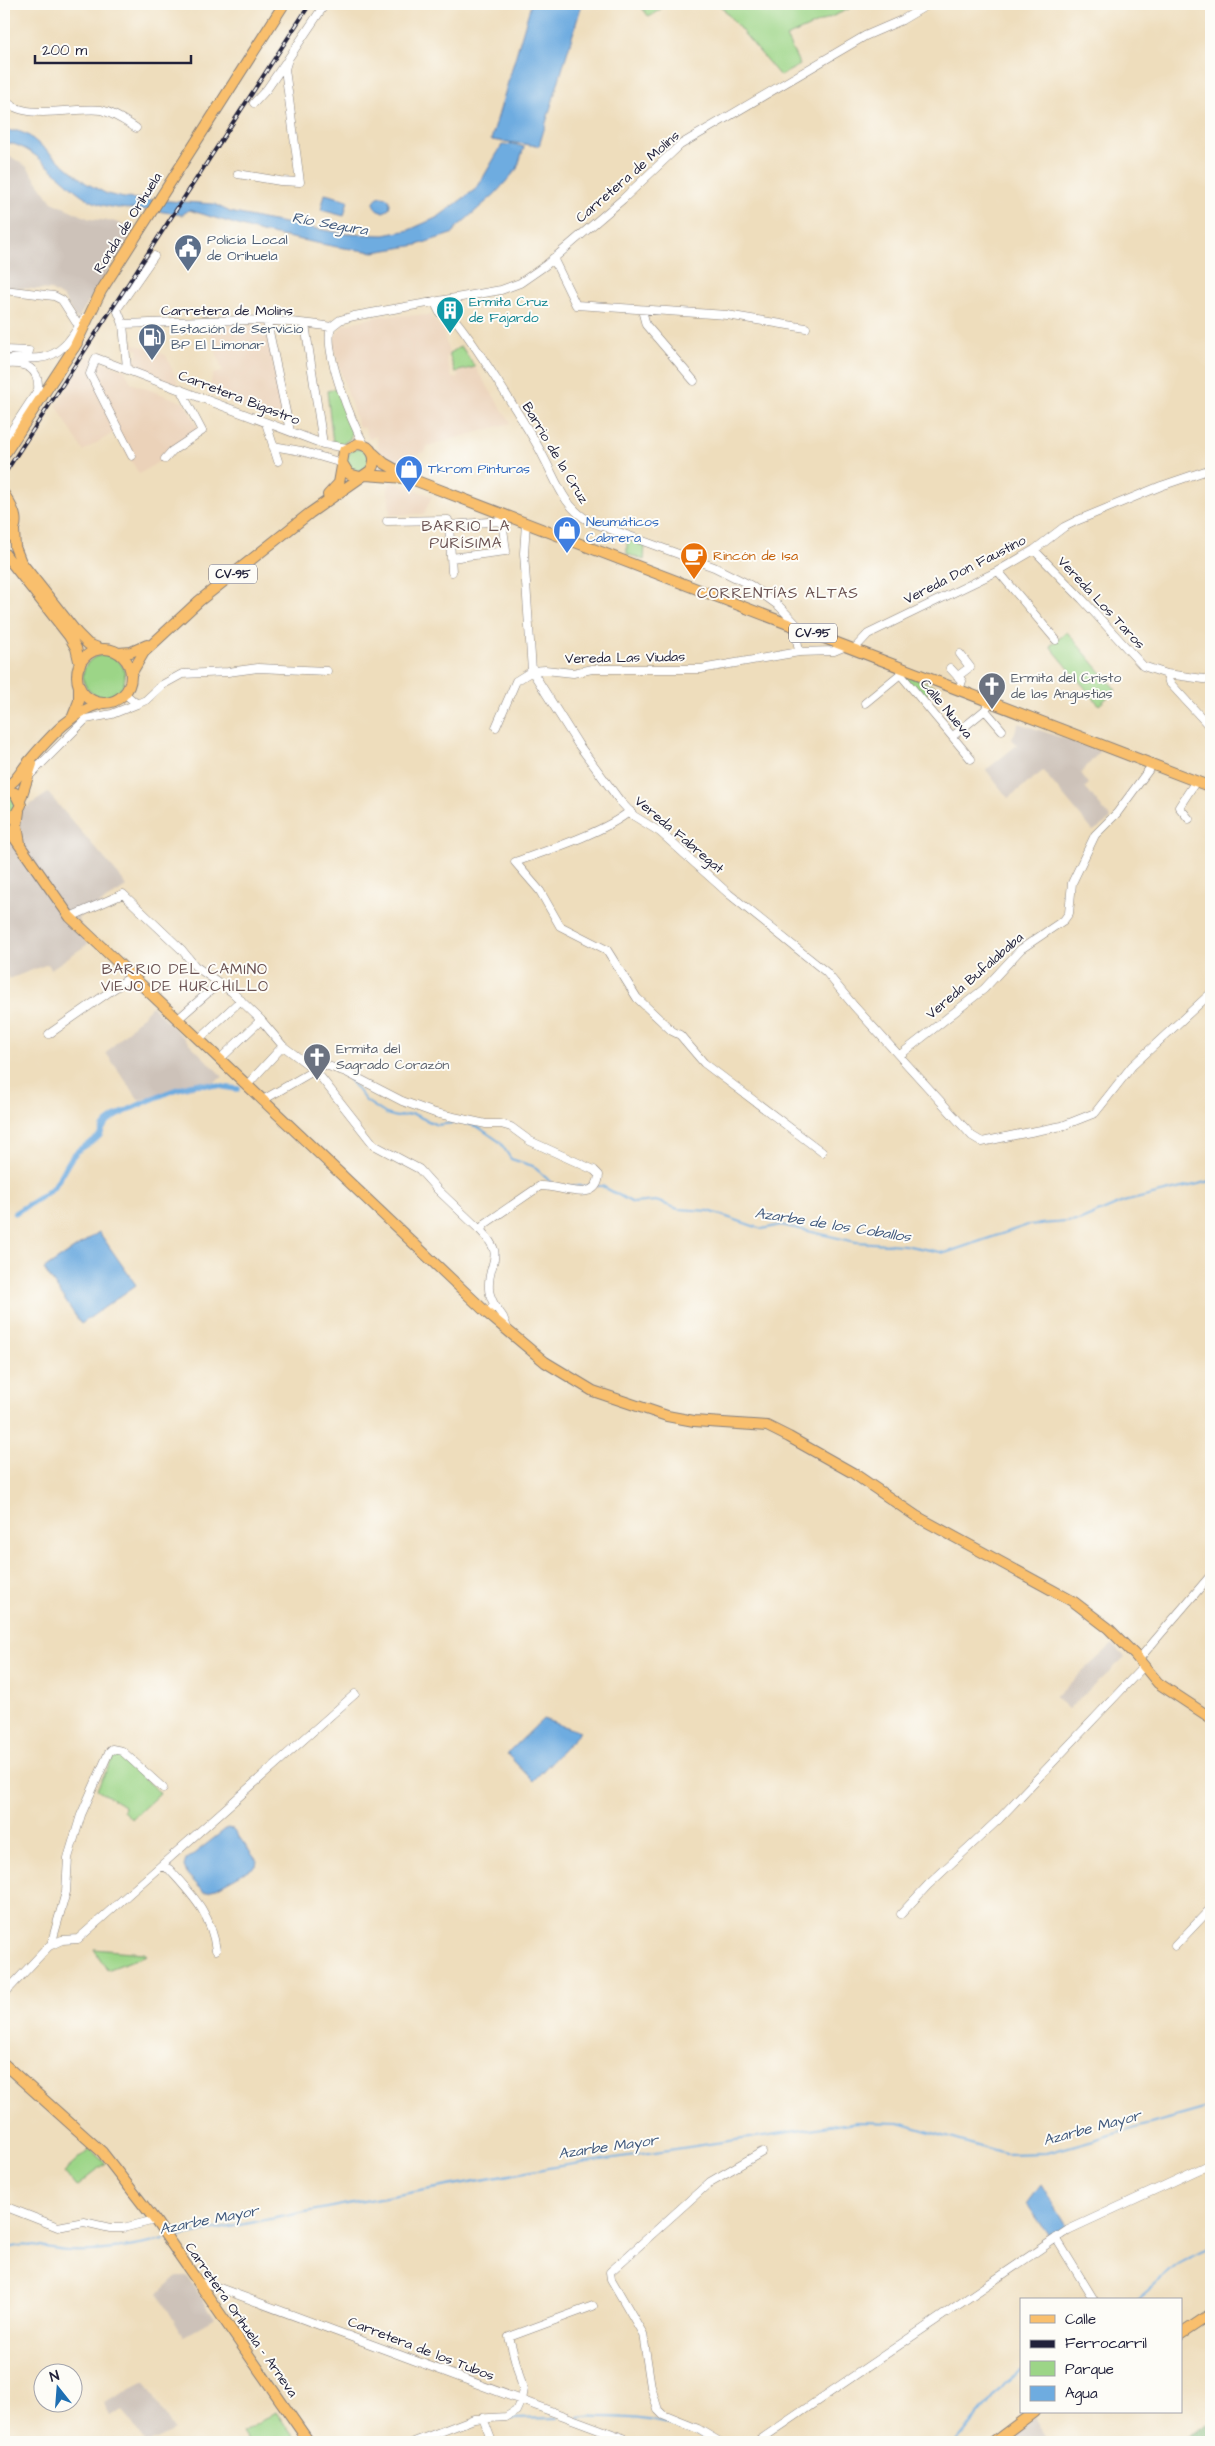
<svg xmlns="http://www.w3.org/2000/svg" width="1215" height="2446" font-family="'Architects Daughter',sans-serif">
	<rect width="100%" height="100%" fill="#fdfcf7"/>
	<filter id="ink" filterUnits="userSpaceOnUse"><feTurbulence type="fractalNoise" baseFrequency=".02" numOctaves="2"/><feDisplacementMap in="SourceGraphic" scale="10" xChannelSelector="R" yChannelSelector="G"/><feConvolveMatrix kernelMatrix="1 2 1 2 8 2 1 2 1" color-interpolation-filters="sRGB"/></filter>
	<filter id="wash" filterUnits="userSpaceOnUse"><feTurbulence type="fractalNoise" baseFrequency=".0096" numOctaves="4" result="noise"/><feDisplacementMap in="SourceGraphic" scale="20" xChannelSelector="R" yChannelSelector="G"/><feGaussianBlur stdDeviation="1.12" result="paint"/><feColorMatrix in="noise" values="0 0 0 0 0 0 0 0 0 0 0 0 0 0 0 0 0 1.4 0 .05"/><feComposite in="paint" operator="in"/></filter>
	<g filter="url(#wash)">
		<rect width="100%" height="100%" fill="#eeddbc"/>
		<path fill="#ebd2b9" d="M431,315L443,331L449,354L446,358L452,378L458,377L457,373L475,367L511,423L427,446L426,451L393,465L379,451L376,436L369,439L364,427L360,428L357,422L333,347L334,337L343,325L379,316Z
			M207,325H266L285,424L208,393L213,374L223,372Z
			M129,342L166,355L179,385L132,368L139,350L128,346Z
			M88,356L125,370L131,383L185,403L199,430L161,455L163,459L139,474L115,432L83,451L56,405Z
			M391,481L432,496L424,514L390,515L388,488Z"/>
		<path fill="#cdc2b9" d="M4,155L13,158L27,167L52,202L90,219L112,221L135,228L77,320L64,298L51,290L4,287Z
			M1019,723L1100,751L1081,773L1089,784L1085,787L1111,819L1093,831L1043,771L1008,798L986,770L1017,745L1012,739Z
			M48,793L122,879L126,887L78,918L88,944L51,969L48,964L9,979L4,971V822Z
			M152,1006L223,1077L208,1085L139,1100L106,1053Z
			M1113,1644L1125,1657L1068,1709L1055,1697Z
			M177,2276H187L215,2318L183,2336L158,2293Z
			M145,2382L174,2430L151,2442H145L123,2410L110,2416L104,2403Z
			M1034,2417L1050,2442H1002Z"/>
		<path fill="#9cd587" stroke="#5f7c61" d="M639,4H659L662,8L649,17Z
			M719,4H846L849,9L786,37L800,65L780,76Z
			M461,346L475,367L455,372L449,354Z
			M338,388L352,431L350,439L342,444L333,443L327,391Z
			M347 460a11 11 0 1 1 22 0a11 11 0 1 1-22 0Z
			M627,540L645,545L644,560L627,554Z
			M1067,632L1116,690L1099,705L1050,646Z
			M83 676a21 21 0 1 1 42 0a21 21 0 1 1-42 0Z
			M908,675L935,687L923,697L905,678Z
			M4,793L11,795L16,804L12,813L4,816Z
			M115,1754L120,1756L160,1793L132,1819L123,1811L124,1806L97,1789Z
			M94,1949L144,1953L147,1955L107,1970Z
			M90,2149L105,2163L76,2187L64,2172Z
			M276,2412L297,2442H248L242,2433Z"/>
		<path fill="#7db674" stroke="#506c58" d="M1211,2422V2442H1181Z"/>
		<path fill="#6eace0" stroke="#48678e" d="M531,4H582L539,146L491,140Z
			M4,131H18L28,135L86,183L107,194L124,198L214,204L230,212L262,219L346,234L384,235L409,230L438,217L477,188L502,145L514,144L524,147L517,169L495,194L456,228L454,233L417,245L374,252L337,247L261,232L189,210L182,215C171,213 159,211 148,210C126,208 104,210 85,197C61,182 32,142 4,143Z
			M325,194L348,200L344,216L321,210Z
			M374 204a8 8 0 1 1 16 0a8 8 0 1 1-16 0Z
			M99,1232L136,1285L81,1324L44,1269Z
			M543,1719L580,1732L533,1781L507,1754Z
			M227,1828L233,1829L257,1861L256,1866L209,1892H204L187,1874L184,1866L186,1860Z
			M1041,2185L1067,2228L1050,2237L1027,2204Z"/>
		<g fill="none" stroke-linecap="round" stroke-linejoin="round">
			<path stroke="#6eace0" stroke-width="2" d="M347,1077L366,1101L386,1114L397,1117L413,1114L437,1125L461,1122
				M465,1123L478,1127L500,1142L511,1159L533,1166L553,1184
				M565,1186H590
				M598,1186H602L633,1203L656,1201L678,1209L709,1211L762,1229L781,1225L856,1242L904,1245L945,1253L1028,1225L1079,1221L1123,1202L1211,1181
				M174,2238L347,2204L554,2167L857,2122L899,2123L1005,2154L1047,2153L1211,2107
				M4,2250C25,2240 46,2250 68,2251C100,2253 133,2247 164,2240
				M1137,2300L1178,2264L1211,2247
				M579,2418C589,2415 596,2417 606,2417C642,2417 680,2423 712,2442
				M508,2419L558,2418
				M464,2427L481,2422
				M424,2442L436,2438
				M956,2442L1005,2383L1021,2370"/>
			<path stroke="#6eace0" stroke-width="5.5" d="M15,1213C26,1205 40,1199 50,1190C61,1181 64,1167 73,1156C80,1146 93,1144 100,1135C102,1132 102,1128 105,1125C113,1114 182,1085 197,1084C210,1083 225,1088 238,1089"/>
		</g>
	</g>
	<g filter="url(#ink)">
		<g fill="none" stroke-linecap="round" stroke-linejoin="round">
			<g stroke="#88807c" stroke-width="9">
				<path id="minor" d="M4,98C19,123 79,106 101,110C114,113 125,121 136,128
					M254,103L267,89L285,63
					M238,174L280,181L300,182L285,69L288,59L325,4
					M553,258L576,305L727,315L806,328
					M4,290L54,296L62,300L76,322
					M434,301L440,313C443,314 448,314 451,316C461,321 535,439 543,456C557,482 564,508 591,522L714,567L750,585L779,606L799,627
					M642,310L646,325L694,381
					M267,322L290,431
					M123,324C188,322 266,315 331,327
					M305,324L323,444
					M4,350L29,351
					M4,360C16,358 27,359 39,358C62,356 73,336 84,318
					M127,368L123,324L117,309L154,256
					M266,423L278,461
					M4,442L38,390C40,368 25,362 6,364
					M273,446L301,451L342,463
					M365,446C352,423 323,352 331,327L340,320L354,316L501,290L520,283L546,265L623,199L680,145L865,36L902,20L929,4
					M132,456L90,374L96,358L323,444L347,448
					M165,459L172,451L202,431L180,389
					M387,521L448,520L449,525L502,521L504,514
					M526,523L524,553L532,671L578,744L620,801L634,816L660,832L729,894L826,972L854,1006L972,1136L982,1142L1015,1135L1062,1126L1095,1113L1132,1066L1211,993
					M449,525L452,572
					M1034,550L1082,599L1143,666L1167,674L1211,680
					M451,558L506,551L502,521
					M998,571L1056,640
					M795,626L799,652
					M854,649L868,634L998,571L1034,550L1064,527L1076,521L1161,486L1211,469
					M950,668L962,681L959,690
					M1167,674L1169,682L1211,728
					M901,675L971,759
					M958,676L970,667L960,654
					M124,693L137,704
					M865,703L904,671
					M985,710L1002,730
					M496,727L516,681L532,671L545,670L573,673L592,669H701L799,652L834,651L846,646
					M953,736L985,710L990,702
					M29,776L86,719L112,714L137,704L146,700L162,685L182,674L228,672L258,668L327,671
					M630,811C605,832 546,851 515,862L540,891L560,926L607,950L637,998L672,1031L680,1035L704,1063L822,1152
					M1189,819L1179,807L1196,781
					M70,917L123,894L182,950L195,966L232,992L261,1020L283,1046L315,1070L374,1145L419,1169L437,1189L480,1230L486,1223L540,1186C557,1184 597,1206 599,1175L594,1170L530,1141L511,1127L501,1124H486L435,1113L402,1101L346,1072L322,1064L315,1070L263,1100
					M178,1019L219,983
					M49,1034L132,976
					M199,1039L241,1000
					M900,1055L984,989L1021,949L1064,920L1069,913L1072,883L1095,835L1117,813L1153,764
					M220,1059L261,1020
					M247,1085L283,1046
					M480,1230C508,1258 487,1260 489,1289C489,1294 492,1300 494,1304L488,1314
					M494,1304L503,1317L508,1330
					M1139,1659L1211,1575
					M161,1866L169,1869C193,1896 211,1913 216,1950
					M901,1914L928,1885L999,1819L1144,1666
					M51,1945L66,1892L68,1858L81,1815L109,1752L112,1749L122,1751L163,1788
					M1175,1946L1211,1908
					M4,1994L49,1946L62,1940L78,1939L355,1694
					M4,2206L58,2227L84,2222L110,2228H123L155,2220
					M1056,2238L1094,2300
					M198,2284L206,2283L634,2442
					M483,2418L492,2442
					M414,2442L474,2419L506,2417L516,2411L521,2400L523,2389L509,2337L593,2306
					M720,2442L698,2429L663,2415L658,2410L651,2387L643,2334L611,2279L610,2272L710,2182L762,2152
					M757,2442L1068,2230L1211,2164"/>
			</g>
			<g stroke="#88807c" stroke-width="12">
				<path id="major" d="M74,348L101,291L284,4
					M373,453L384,463L414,480L1211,787
					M4,455L77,343
					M366,475L404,478
					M4,494C14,509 24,527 4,538
					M328,495L339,483L342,466
					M14,530L15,547L21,562L77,633L88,644L101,649
					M4,553L69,636L76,648L80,665
					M77 676a27 27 0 1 1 54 0a27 27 0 1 1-54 0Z
					M118,653L131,652L147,645
					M131,674L144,652L199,601L310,513L370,471C379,459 372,445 357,444L344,451L342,463L349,474L360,477
					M73,716L79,701V686
					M4,788C17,782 21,770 30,760C50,737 73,710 103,703
					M4,789L15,793L21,805L14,817L4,820
					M20,801L32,764
					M19,811L17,826L20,843
					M4,823L70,917L488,1314L545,1362L593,1391L667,1416L694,1421L767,1426L789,1437L853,1473L916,1516L1074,1602L1108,1628L1135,1655L1158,1683L1211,1718
					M4,2064L102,2152L155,2220L309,2442
					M1181,2334L1211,2314
					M994,2442L1034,2412"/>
			</g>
			<use href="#minor" stroke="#fff" stroke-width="8"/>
			<use href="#major" stroke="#f9bf6d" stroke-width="10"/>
			<g stroke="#22223b" stroke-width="4">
				<path id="rail" d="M7,470L310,4"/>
			</g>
			<use href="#rail" stroke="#fdfcf7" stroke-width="2" stroke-dasharray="5.5" stroke-linecap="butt"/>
		</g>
	</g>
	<defs>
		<g id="civic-pin" transform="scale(1.4375)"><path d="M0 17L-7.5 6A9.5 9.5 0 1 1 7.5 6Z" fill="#5c6f8a" stroke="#fdfcf7"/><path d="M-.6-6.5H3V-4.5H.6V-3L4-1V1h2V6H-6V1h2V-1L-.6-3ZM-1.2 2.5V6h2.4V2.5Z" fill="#fff"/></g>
		<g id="building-pin" transform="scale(1.4375)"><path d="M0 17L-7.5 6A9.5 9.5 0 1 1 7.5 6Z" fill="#0f9aa8" stroke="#fdfcf7"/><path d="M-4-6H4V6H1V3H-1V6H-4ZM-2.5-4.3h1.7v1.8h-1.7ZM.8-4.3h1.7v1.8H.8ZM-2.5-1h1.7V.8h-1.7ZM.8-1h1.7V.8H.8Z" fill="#fff"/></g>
		<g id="fuel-pin" transform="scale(1.4375)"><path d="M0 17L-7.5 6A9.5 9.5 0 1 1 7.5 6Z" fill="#5c6f8a" stroke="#fdfcf7"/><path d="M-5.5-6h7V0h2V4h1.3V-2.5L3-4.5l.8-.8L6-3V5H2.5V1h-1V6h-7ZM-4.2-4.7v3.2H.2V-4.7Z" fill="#fff"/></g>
		<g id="shop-pin" transform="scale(1.4375)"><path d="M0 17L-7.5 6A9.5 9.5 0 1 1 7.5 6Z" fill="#3f7fe0" stroke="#fdfcf7"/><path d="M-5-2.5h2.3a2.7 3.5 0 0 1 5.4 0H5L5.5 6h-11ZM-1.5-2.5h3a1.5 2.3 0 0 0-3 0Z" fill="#fff"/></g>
		<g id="cafe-pin" transform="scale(1.4375)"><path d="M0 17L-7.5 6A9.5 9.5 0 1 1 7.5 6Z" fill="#e8710a" stroke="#fdfcf7"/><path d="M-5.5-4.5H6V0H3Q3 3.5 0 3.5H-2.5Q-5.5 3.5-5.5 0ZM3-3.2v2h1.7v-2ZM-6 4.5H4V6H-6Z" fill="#fff"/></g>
		<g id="church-pin" transform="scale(1.4375)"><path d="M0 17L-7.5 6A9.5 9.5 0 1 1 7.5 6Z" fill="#6b7280" stroke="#fdfcf7"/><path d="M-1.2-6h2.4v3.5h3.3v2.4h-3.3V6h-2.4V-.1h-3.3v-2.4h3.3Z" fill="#fff"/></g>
	</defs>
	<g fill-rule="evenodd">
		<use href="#civic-pin" x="188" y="248"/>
		<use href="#building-pin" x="450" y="310"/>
		<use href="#fuel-pin" x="152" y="337"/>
		<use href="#shop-pin" x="409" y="469"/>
		<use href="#shop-pin" x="567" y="530"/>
		<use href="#cafe-pin" x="694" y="556"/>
		<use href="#church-pin" x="992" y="686"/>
		<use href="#church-pin" x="317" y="1057"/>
	</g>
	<g text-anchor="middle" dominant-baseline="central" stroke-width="4" stroke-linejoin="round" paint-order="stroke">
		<g fill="#fdfcf7" stroke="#646373" stroke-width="1">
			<rect x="209" y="564.5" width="48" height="19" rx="4"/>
			<rect x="789" y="623.5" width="48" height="19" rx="4"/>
		</g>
		<g font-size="12" font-weight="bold" fill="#22223b">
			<text x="233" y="574">CV-95</text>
			<text x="813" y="633">CV-95</text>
		</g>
		<g font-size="14" fill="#22223b" stroke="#fdfcf7">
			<text transform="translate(628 177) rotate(-41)">Carretera de Molins</text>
			<text transform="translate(128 223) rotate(-58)">Ronda de Orihuela</text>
			<text x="227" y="311">Carretera de Molins</text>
			<text transform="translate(239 398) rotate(21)">Carretera Bigastro</text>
			<text transform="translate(555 453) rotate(59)">Barrio de la Cruz</text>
			<text transform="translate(965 570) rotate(-27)">Vereda Don Faustino</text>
			<text transform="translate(1101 603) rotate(47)">Vereda Los Taros</text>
			<text transform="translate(625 658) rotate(-1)">Vereda Las Viudas</text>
			<text transform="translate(946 709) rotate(50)">Calle Nueva</text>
			<text transform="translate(679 835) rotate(40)">Vereda Fabregat</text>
			<text transform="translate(975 976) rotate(-41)">Vereda Bufalababa</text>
			<text transform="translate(241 2320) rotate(55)">Carretera Orihuela - Arneva</text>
			<text transform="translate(421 2349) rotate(21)">Carretera de los Tubos</text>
		</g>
		<g font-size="14" fill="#4e5e75" stroke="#fdfcf7" text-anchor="start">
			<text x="207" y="240">Policía Local<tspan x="207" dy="16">de Orihuela</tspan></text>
			<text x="171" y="329">Estación de Servicio<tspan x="171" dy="16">BP El Limonar</tspan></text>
		</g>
		<g font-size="14" fill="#0d838f" stroke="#fdfcf7" text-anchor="start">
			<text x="469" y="302">Ermita Cruz<tspan x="469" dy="16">de Fajardo</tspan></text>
		</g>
		<g font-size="14" fill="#366cbe" stroke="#fdfcf7" text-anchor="start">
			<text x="428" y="469">Tkrom Pinturas</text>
			<text x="586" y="522">Neumáticos<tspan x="586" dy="16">Cabrera</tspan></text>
		</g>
		<g font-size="14" fill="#c56008" stroke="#fdfcf7" text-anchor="start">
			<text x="713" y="556">Rincón de Isa</text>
		</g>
		<g font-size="14" fill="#5b616d" stroke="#fdfcf7" text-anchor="start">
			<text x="1011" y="678">Ermita del Cristo<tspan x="1011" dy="16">de las Angustias</tspan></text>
			<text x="336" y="1049">Ermita del<tspan x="336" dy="16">Sagrado Corazón</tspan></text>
		</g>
		<g font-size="15" font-style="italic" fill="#40597d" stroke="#fdfcf7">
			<text transform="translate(330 224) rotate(10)">Río Segura</text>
			<text transform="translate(833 1225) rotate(9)">Azarbe de los Coballos</text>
			<text transform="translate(1092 2128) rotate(-15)">Azarbe Mayor</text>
			<text transform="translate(608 2147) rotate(-8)">Azarbe Mayor</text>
			<text transform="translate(209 2220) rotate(-11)">Azarbe Mayor</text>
		</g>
		<g font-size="15" letter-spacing="1" fill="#6a5252" stroke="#fdfcf7">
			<text x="466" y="526">BARRIO LA<tspan x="466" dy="17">PURÍSIMA</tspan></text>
			<text x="778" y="593">CORRENTÍAS ALTAS</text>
			<text x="185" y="969">BARRIO DEL CAMINO<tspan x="185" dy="17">VIEJO DE HURCHILLO</tspan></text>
		</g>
	</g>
	<rect width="1215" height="2446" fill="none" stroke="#fdfcf7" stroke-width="20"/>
	<rect x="1020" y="2298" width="162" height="115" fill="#fdfcf7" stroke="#a5a5ac"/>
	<rect x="1030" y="2315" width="25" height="8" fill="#f9bf6d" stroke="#a5a5ac"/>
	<text x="1065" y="2324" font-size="15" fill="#22223b">Calle</text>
	<rect x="1030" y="2340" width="25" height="8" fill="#22223b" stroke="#a5a5ac"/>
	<text x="1065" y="2348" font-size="15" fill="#22223b">Ferrocarril</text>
	<rect x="1030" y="2361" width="25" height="15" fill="#9cd587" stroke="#a5a5ac"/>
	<text x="1065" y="2374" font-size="15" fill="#22223b">Parque</text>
	<rect x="1030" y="2386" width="25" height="15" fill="#6eace0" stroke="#a5a5ac"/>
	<text x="1065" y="2398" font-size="15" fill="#22223b">Agua</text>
	<g transform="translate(58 2388) rotate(343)"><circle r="24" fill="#fdfcf7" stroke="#a5a5ac"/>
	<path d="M0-4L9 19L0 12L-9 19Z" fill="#1f6fb2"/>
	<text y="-8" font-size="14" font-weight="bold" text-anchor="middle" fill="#22223b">N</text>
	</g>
	<path d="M35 55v8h156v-8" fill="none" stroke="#22223b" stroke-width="2.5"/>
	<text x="42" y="55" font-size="15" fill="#22223b" stroke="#fdfcf7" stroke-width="4" paint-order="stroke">200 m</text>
</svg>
